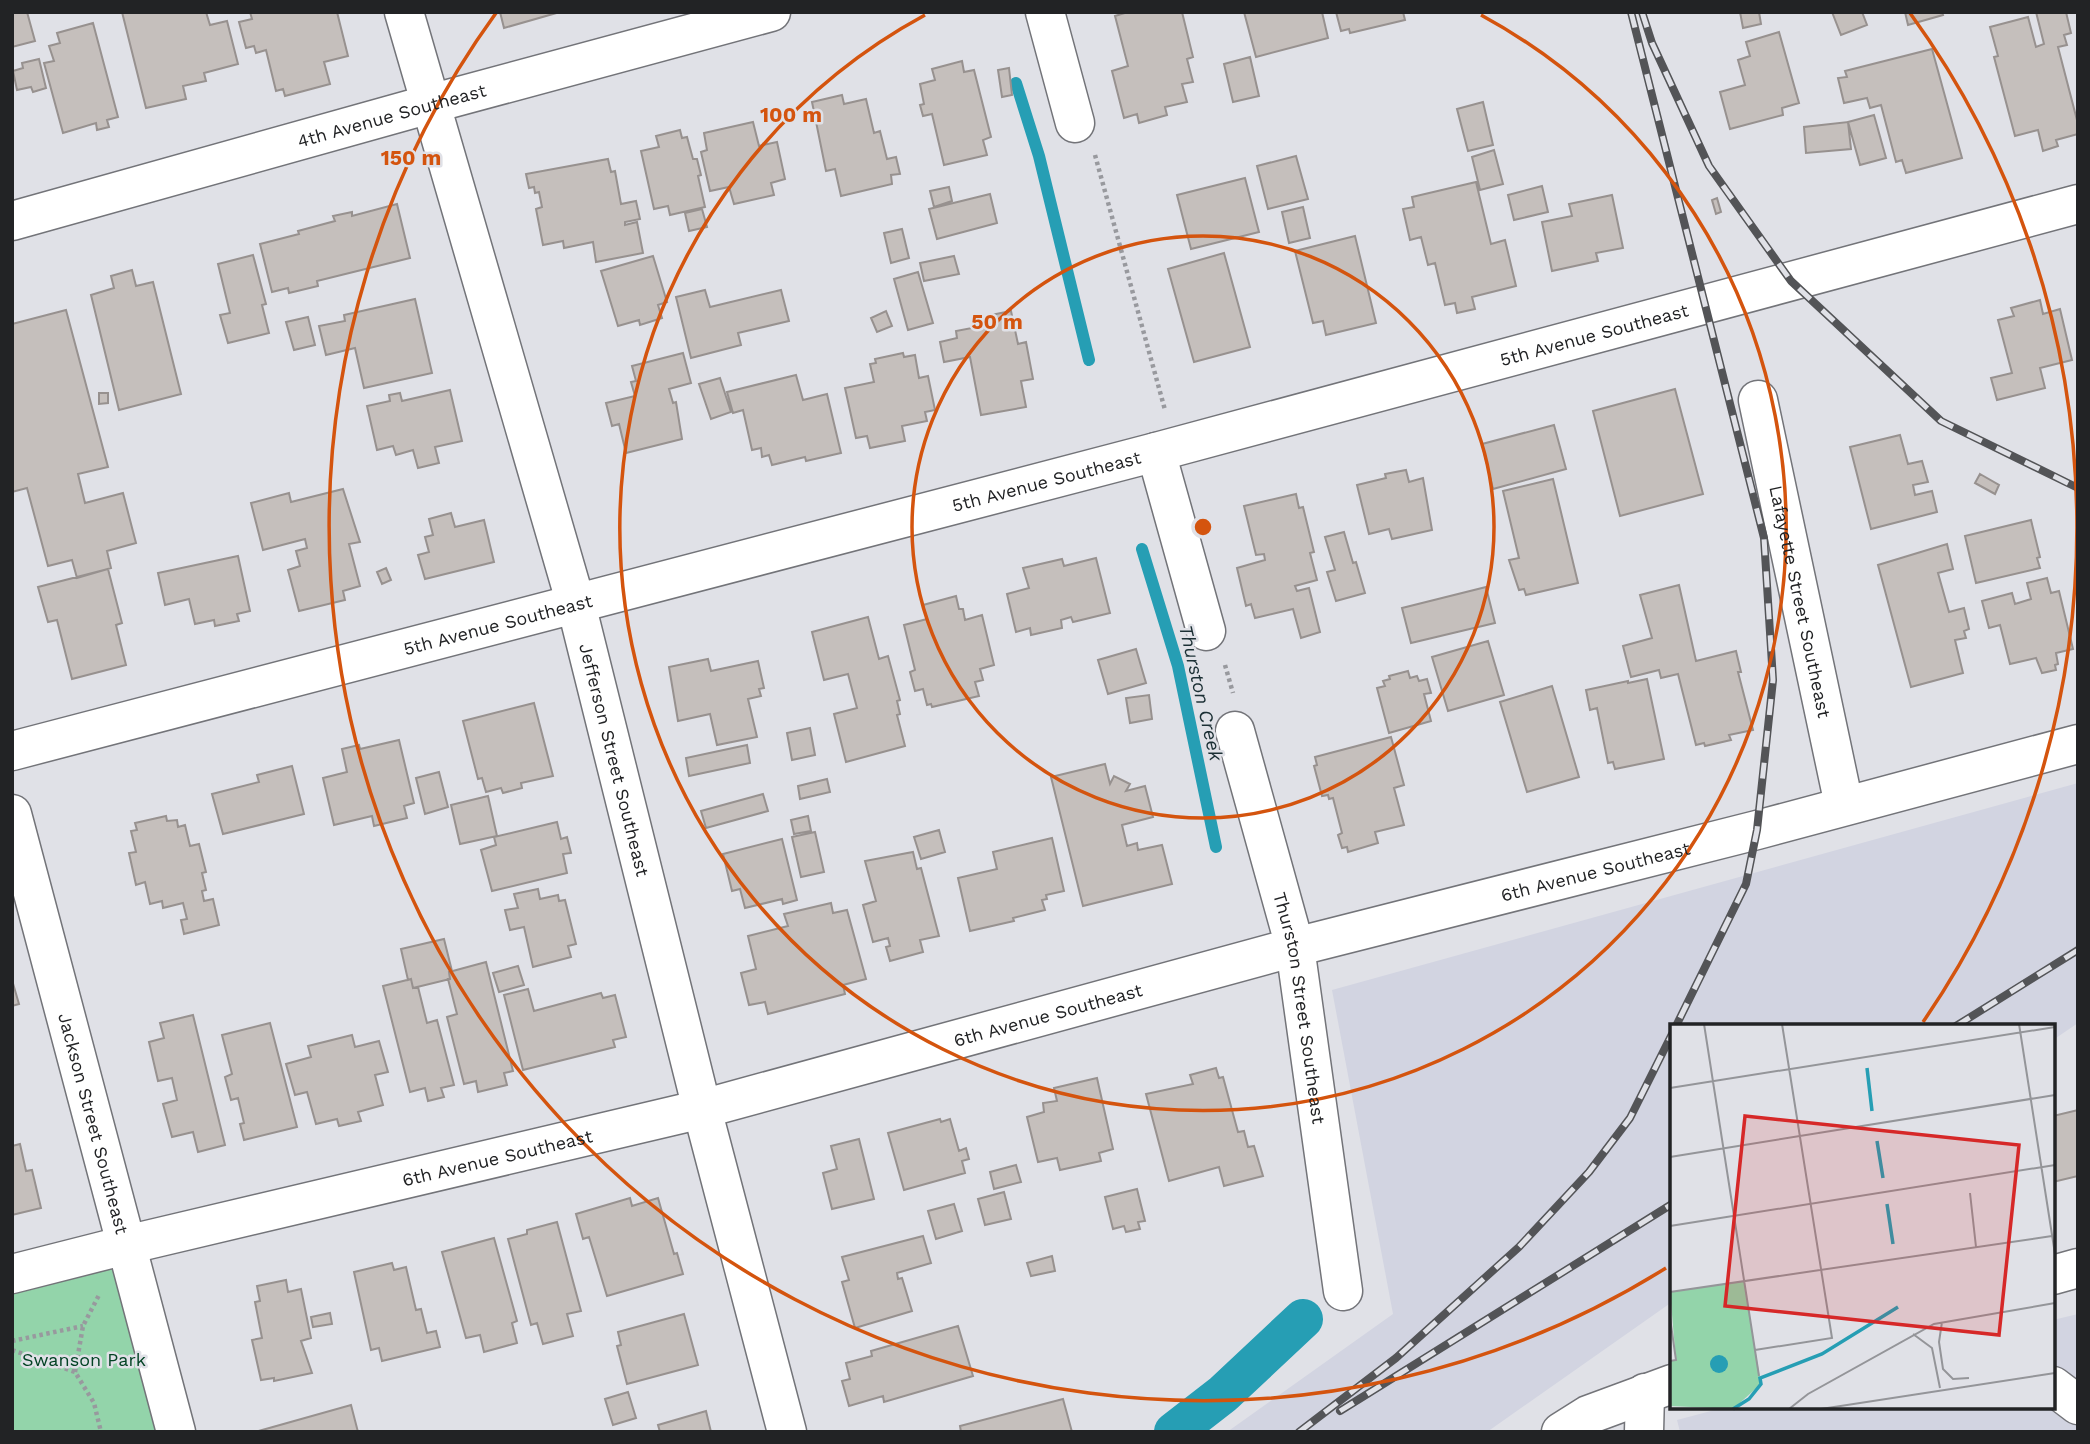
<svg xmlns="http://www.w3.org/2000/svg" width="2090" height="1444" font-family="'Work Sans',sans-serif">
	<rect width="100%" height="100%" fill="#e0e1e7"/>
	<path fill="#d2d4e1" d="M2078,783V1023L2053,1040V1026H1672V1302L1487,1432H1227L1393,1314L1332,990Z
		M2078,1314V1432H1680L1677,1420L1726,1407H2053V1320Z"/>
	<path fill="#93d4aa" d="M126,1245L178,1432H12V1274Z"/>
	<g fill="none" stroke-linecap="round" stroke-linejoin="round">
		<path stroke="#269eb4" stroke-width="12" d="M1016,83L1039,156L1089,360
			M1142,549L1178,666L1216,847"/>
		<path stroke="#269eb4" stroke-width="40" d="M1174,1432L1223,1394L1303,1319"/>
	</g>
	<path fill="#c5bfbc" stroke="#97918f" stroke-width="2" d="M12,12H27L35,41L12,47Z
		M122,12H206L210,25L227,21L238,64L204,73L206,81L183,86L186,99L146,108Z
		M250,12H337L348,56L324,62L330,84L285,96L283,89L276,91L266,50L256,53L254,46L246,48L239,22L252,19Z
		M500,12H560L504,28Z
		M1128,12H1182L1193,57L1187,59L1193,82L1182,84L1187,102L1165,107L1167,115L1139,123L1137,114L1124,118L1112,71L1128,66L1115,16Z
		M1244,12H1322L1328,38L1256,57Z
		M1336,12H1403L1405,20L1350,33L1349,29L1341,31Z
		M1740,12H1759L1761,24L1743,28Z
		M1832,12H1862L1867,25L1841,35Z
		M1905,12H1942L1943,15L1908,25Z
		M2036,12H2066L2071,33L2064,35L2067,45L2058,47L2078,124V134L2056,140L2058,146L2043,151L2038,130L2015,136L1994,57L1998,56L1990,27L2028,17L2036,47L2044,44Z
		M93,23L118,117L107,120L109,127L97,130L96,123L63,133L44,63L54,61L49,46L60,43L57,33Z
		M1779,32L1799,103L1782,108L1783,115L1730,129L1720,92L1745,85L1738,60L1750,56L1746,42Z
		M1932,49L1962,158L1906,173L1902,160L1896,162L1881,105L1870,108L1867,98L1844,103L1838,78L1847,77L1845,71Z
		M1250,57L1259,96L1233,102L1224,64Z
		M39,59L46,88L33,92L31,87L17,90L13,71L23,68L22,63Z
		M962,61L964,72L974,70L991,137L983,140L987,155L944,165L932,114L923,116L920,105L924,104L920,84L935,80L932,69Z
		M1009,68L1012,95L1002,97L998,70Z
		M842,95L844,104L866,99L874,133L880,131L887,159L896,157L900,174L891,175L892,184L841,196L835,169L826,171L812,102Z
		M1483,102L1493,145L1468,151L1457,109Z
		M1874,115L1886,158L1860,165L1848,122Z
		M753,122L759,146L777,142L785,179L771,183L774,195L734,204L729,187L710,191L701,152L707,150L704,133Z
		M1848,122L1851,149L1806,153L1804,127Z
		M680,130L682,138L687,137L693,159H697L701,175L698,176L705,207L670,215L668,206L654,209L641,151L659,147L656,136Z
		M1494,150L1503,184L1480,190L1472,157Z
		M1296,156L1308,199L1268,209L1257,166Z
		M608,159L611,172L615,171L621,204L636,201L640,219L625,222V225L637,222L643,253L596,262L593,242L564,248L563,241L543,245L536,209L542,207L539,192L535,193L534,187L529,188L526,174Z
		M1245,178L1259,232L1191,249L1177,195Z
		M1476,182L1491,244L1505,240L1516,286L1472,297L1475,309L1457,313L1455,303L1445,305L1435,263L1428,265L1421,237L1410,240L1403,209L1414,207L1412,197Z
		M1542,186L1548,212L1514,220L1508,195Z
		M949,187L952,201L934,207L930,191Z
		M990,194L997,223L937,239L929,209Z
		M1612,195L1623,248L1596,253L1598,261L1552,271L1542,222L1572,216L1569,204Z
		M1717,198L1721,212L1716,214L1712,200Z
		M397,204L410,258L317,281L318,286L289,293L288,288L272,292L260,244L299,234L298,231L335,221L333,216L352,212V216Z
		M1303,207L1310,238L1289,243L1282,212Z
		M702,209L707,227L689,231L685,213Z
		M902,229L909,258L891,263L884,233Z
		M1355,236L1376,323L1326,335L1323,321L1313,323L1295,251Z
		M1224,253L1250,347L1194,362L1168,269Z
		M253,255L266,304L262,305L269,333L228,343L220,315L230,313L218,264Z
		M653,256L667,302L658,305L662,318L640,325L639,320L618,326L601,271Z
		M954,256L959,274L924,281L920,263Z
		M132,270L136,286L153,282L181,394L119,410L91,295L114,288L111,276Z
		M918,272L933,323L908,330L894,279Z
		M705,290L710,307L781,290L789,321L738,333L741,345L691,358L676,297Z
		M415,299L432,373L364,388L355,348L326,355L319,326L345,321L344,315Z
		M2040,300L2043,314L2060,309L2072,360L2040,368L2045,388L1997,400L1991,378L2012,373L1998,320L2014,316L2011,308Z
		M66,310L108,467L78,474L85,503L123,493L136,543L107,551L111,568L77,578L72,560L48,566L27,488L12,492V324Z
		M886,311L892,326L877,332L871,318Z
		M1011,311L1018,344L1026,342L1033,379L1021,381L1026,407L981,415L970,357L944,362L940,342L957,338L956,331L993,324L991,315Z
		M308,317L315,345L294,350L286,322Z
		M683,353L691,383L669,389L673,403L676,402L682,439L626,453L619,424L612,426L606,403L635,396L631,382L636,381L632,366Z
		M903,353L904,357L915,355L919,378L928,376L935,410L925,412L927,421L902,426L905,441L870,448L867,436L856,438L845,388L874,382L870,364L876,363L875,359Z
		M796,375L803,400L827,394L841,453L806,461L805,457L772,465L769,455L762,457L761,448L752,450L743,410L733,413L727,392Z
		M720,378L731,412L711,419L699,384Z
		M1675,389L1703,494L1620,516L1593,411Z
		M450,390L462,441L435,447L439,463L418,468L413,450L396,455L393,446L377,450L367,406L390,401L389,395L400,393L402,401Z
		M99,393H108V403L99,404Z
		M1554,425L1566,469L1493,489L1482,444Z
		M1900,435L1908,464L1922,461L1928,482L1913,485L1915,495L1932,491L1937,512L1871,529L1850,447Z
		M1406,470L1409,482L1423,478L1432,530L1392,539L1389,529L1369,534L1357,485L1386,478L1385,474Z
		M1980,474L1999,485L1995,494L1975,483Z
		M1553,479L1578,583L1526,595L1524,589L1519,590L1509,560L1519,558L1503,491Z
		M343,489L360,542L349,544L360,586L343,591L345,600L299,611L288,570L300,566L296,551L307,548L305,539L263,550L251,503L289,493L291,502Z
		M1296,494L1299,508L1303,507L1314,552L1310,553L1317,580L1295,586L1297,591L1309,588L1320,632L1301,638L1293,609L1255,618L1251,604L1246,606L1237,568L1265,560L1264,554L1256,555L1244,506Z
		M451,513L455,527L484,520L494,562L425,579L418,555L429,552L425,537L433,535L429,519Z
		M2031,520L2040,557L2037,558L2040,568L1976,583L1965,536Z
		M1344,532L1353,563L1356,562L1365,593L1336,601L1327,572L1335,570L1325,537Z
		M1947,544L1953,569L1938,573L1949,612L1964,608L1969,629L1964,631L1966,638L1955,640L1963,673L1911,687L1878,565Z
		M238,556L250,611L237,614L239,621L215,626L214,620L195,624L189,599L165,605L158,573Z
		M1096,558L1110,613L1073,622L1071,617L1061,620L1062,628L1031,635L1030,628L1016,632L1007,594L1029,588L1023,568L1062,559L1064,566Z
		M386,568L391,580L382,584L377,572Z
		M108,569L122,623L116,625L126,665L72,679L57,620L48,622L38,587Z
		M2047,578L2051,593L2059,591L2073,649L2056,653L2058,664L2055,665L2056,670L2042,673L2036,658L2010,664L2000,625L1989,628L1982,601L2012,593L2015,604L2031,599L2027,583Z
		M1679,585L1696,661L1736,651L1741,672H1738L1753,730L1729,735L1731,740L1705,746L1704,743L1696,745L1678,674L1661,678L1659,670L1631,677L1623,646L1652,638L1640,595Z
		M1486,587L1495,623L1411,643L1402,608Z
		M956,596L959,609H963L965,620L982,615L994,665L980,669L983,680L975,682L979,696L932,707L931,704L927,705L923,689L915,691L910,672L915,670L904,625L927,619L923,605Z
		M868,617L879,659L888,656L900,700L897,701L900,714L897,715L905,746L846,762L834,714L857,708L848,674L824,680L812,632Z
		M1488,641L1504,695L1448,711L1432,657Z
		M1136,649L1146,683L1108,694L1098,660Z
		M708,659L711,671L758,661L764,688L759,689L761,696L748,699L757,737L717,745L710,714L678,721L669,667Z
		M1408,671L1410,678L1417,676L1419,681L1427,679L1431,693L1424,694L1431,721L1389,733L1377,688L1385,686L1383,681L1390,679L1389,676Z
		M1647,679L1664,759L1615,769L1613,762L1608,763L1597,708L1590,710L1586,690L1628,681V683Z
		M1552,686L1579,777L1527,792L1500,702Z
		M1149,695L1152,719L1130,723L1126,698Z
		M534,703L553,776L521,783L522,788L503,793L501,788L486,792L482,778L478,779L463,721Z
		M810,728L815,755L792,760L787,733Z
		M1391,737L1404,785L1394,788L1404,825L1375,832L1378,843L1348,852L1347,847L1342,848L1338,835L1342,833L1333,798L1329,799L1328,795L1322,796L1314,766L1317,765L1315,757Z
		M399,740L414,803L404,806L407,818L374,826L372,816L334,825L323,778L347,772L342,749L359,745L360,749Z
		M747,745L750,763L689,776L686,758Z
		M1105,764L1110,784L1114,776L1130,784L1126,791L1145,786L1153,817L1122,825L1127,846L1137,843L1138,850L1162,845L1172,884L1083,906L1051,777Z
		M292,766L304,814L223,834L212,794L259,782L257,775Z
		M439,772L448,807L425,814L416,778Z
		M827,779L830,792L800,799L798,786Z
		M763,794L768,811L706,828L701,811Z
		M488,796L497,836L460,844L451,805Z
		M166,816L167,821L177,820L178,827L185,825L190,846L199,844L206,872L202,873L206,890L202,891L204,901L213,899L219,925L184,934L181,920L187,919L183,903L163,908L162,901L150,904L145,882L136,885L129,853L136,852L131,831L137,830L135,823Z
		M808,816L811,831L794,834L791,820Z
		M557,822L561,839L567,837L571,853L563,854L567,873L492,891L481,850L496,845L494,837Z
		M939,830L945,852L921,859L914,837Z
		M815,832L824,872L801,877L792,837Z
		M1052,838L1064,891L1046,895L1047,899L1042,900L1045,910L1013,918L1014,921L970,931L958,878L997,869L993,852Z
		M782,839L797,900L783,904L782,899L745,908L740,889L732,891L723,854Z
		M913,852L917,869L921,868L939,936L920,940L923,952L890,961L886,947L890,946L888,938L873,942L863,905L876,901L865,861Z
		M538,889L540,899L558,895L559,901L565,900L576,944L568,946L571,957L533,967L524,927L510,930L505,910L518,908L514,894Z
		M831,903L833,913L847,910L866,979L843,985L845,994L768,1014L765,1002L749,1005L741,973L756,969L748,936L788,926L784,914Z
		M444,939L452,971L449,972L450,979L413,988L411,979L408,980L401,949Z
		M486,962L513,1071L504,1073L507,1085L478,1092L476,1081L464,1084L447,1017L457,1014L448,979H450L449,972Z
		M518,966L524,985L499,992L493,973Z
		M411,979L413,988L418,987L427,1023L437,1020L454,1085L441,1088L444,1097L428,1101L425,1088L410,1092L383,986Z
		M12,980L19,1004L12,1006Z
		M528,989L534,1011L601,993L603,998L615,995L626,1037L613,1040L615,1047L523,1070L504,995Z
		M193,1015L225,1145L198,1152L193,1132L172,1137L163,1104L177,1100L172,1078L158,1081L149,1042L164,1038L160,1023Z
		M270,1023L297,1127L244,1140L240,1124L244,1123L238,1098L231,1100L225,1077L232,1074L222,1035Z
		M352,1035L355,1047L379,1041L388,1072L375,1075L383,1105L358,1112L361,1121L339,1126L337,1119L316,1124L307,1092L295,1095L286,1064L311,1057L308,1046Z
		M1216,1068L1219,1078L1223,1077L1238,1132L1244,1131L1248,1147L1254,1146L1263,1176L1224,1186L1219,1167L1169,1181L1146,1094L1193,1084L1190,1075Z
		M1097,1078L1113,1149L1099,1153L1101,1161L1060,1170L1057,1158L1038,1162L1027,1117L1044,1112L1043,1103L1057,1101L1054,1088Z
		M2078,1110V1176L2053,1182V1116Z
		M940,1119L941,1122L950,1119L959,1151L966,1148L969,1159L962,1161L965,1173L904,1190L888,1133Z
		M859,1139L874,1199L832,1209L823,1173L837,1169L831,1146Z
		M20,1144L26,1171L32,1170L41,1208L12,1215V1146Z
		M1016,1165L1021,1182L994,1189L990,1172Z
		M1137,1189L1145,1221L1138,1222L1140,1229L1126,1232L1124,1226L1113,1229L1105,1197Z
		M1004,1192L1011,1219L985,1225L978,1199Z
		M630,1198L632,1206L658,1198L674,1254L677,1253L683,1274L607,1296L589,1237L583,1239L576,1214Z
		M954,1204L962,1231L936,1239L928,1211Z
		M557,1222L581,1311L567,1314L573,1336L543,1344L537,1323L531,1325L508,1239L527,1234V1230Z
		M923,1236L931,1263L897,1273L898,1279L902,1278L912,1311L855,1328L842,1282L849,1280L842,1257Z
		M494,1238L517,1321L512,1323L517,1343L484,1352L480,1335L466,1338L442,1252Z
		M1052,1256L1055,1271L1031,1276L1027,1263Z
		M392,1263L394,1270L406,1267L416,1310L421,1309L427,1333L436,1331L440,1347L382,1361L379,1348L371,1350L354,1272Z
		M286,1280L288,1292L301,1289L311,1338L301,1341L312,1373L274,1381V1378L261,1380L252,1340L262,1338L255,1302L260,1301L257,1286Z
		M330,1313L332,1324L313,1327L311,1317Z
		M684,1314L698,1365L627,1384L617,1346L621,1345L618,1332Z
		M958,1326L973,1376L884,1402L883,1396L849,1406L842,1381L850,1379L846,1363L872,1356L871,1351Z
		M628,1392L636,1418L613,1425L605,1399Z
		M1063,1399L1072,1432H961L960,1426Z
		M351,1405L358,1432H255Z
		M706,1411L711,1432H660L658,1425Z"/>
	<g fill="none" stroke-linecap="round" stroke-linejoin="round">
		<g stroke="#737479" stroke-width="41">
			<g id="minor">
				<path id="s1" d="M404,12L576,604L702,1109L787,1432"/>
				<path d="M1045,12L1075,123"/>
				<path id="s2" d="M12,221L430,104L771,12"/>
				<path id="s3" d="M1758,400L1844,805"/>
				<path d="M1156,452L1206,631"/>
				<path id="s4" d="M1235,731L1295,947L1343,1291"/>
				<path id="s5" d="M12,751L1156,452L2078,204"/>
				<path id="s6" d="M12,814L176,1432"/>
				<path id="s7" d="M12,1274L126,1245L702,1109L1295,947L1757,830L2078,744"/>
				<path d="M2053,1275L2078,1268"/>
				<path d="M2053,1386L2078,1405"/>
				<path d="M1561,1432L1588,1415L1672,1384"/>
			</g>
		</g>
		<g stroke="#737479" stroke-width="41">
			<path id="highway" d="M1644,1432L1645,1393"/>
		</g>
		<path stroke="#98999e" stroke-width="4.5" stroke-dasharray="3.5 3.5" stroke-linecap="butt" d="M1095,155L1165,410
			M1225,665L1233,693
			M12,1341L83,1326
			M12,1350L75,1372L94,1403L101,1432
			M75,1372L83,1326L99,1295"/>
		<use href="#minor" stroke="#fff" stroke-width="38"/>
		<use href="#highway" stroke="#fff" stroke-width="38"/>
		<g stroke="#535457" stroke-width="8">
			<path id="rail" d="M1631,12L1764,538L1773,680L1757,830L1746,884L1676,1026
				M1642,12L1652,43L1709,166L1791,281L1941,421L2078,488
				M1956,1026L2078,950
				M1340,1411L1672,1204
				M1299,1432L1396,1358L1519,1247L1589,1172L1630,1118L1672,1034"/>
		</g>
		<use href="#rail" stroke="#e0e1e7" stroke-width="5" stroke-dasharray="16" stroke-linecap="butt"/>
	</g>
	<g fill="none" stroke="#d4540e" stroke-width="3.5">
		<circle cx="1203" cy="527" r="291"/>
		<path d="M1481 15A583 583 0 1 1 925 15"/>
		<path d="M1666 1268A874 874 0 0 1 496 13M1910 13A874 874 0 0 1 1923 1022"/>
	</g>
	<g text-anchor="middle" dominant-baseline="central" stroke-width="5" stroke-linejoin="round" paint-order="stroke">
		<g font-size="18" fill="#222325" stroke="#e0e1e7">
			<text stroke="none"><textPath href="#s2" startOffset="394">4th Avenue Southeast</textPath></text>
			<text stroke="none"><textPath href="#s5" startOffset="1636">5th Avenue Southeast</textPath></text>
			<text stroke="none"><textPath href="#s5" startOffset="1069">5th Avenue Southeast</textPath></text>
			<text stroke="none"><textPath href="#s3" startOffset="206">Lafayette Street Southeast</textPath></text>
			<text stroke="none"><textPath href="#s5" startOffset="502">5th Avenue Southeast</textPath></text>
			<text stroke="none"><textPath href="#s1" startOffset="777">Jefferson Street Southeast</textPath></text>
			<text stroke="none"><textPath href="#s7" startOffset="1634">6th Avenue Southeast</textPath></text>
			<text stroke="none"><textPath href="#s4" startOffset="285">Thurston Street Southeast</textPath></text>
			<text stroke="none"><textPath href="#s7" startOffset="1068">6th Avenue Southeast</textPath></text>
			<text stroke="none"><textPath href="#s6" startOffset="320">Jackson Street Southeast</textPath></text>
			<text stroke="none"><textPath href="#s7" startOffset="499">6th Avenue Southeast</textPath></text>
		</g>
		<g font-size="18" fill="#024324" stroke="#e0e1e7">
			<text x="84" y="1359">Swanson Park</text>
		</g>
		<g font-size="19" font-style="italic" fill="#1b2f34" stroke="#e0e1e7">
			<text transform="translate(1201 693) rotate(77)">Thurston Creek</text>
		</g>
	</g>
	<g transform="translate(1670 1024)">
		<rect width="385" height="385" fill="#e0e1e7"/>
		<path d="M74,257L91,360L63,385L0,382V337L6,336L0,268Z" fill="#93d4aa"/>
		<path d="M40 340a9 9 0 1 1 18 0a9 9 0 1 1-18 0Z" fill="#269eb4"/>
		<path fill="none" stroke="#269eb4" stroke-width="3.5" d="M197,44L202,87M207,117L213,154M217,180L223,220M63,385L79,375L91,360L90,354L152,330L228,283"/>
		<path fill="none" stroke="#949599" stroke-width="2" d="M34,0L89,352M349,0L385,230M0,64L385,3M0,133L385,71M300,169L306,223M0,202L385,141M0,268L382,212M0,294L6,336L0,337M272,298L269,318L273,345L283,355L299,354M243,310L262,324L270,364M85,326L162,314L112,0M119,385L138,370L264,300L385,279M151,385L385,349"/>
		<path fill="#d62828" fill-opacity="0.15" stroke="#d62828" stroke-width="3.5" d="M75,92L349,121L329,311L55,282Z"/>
		<rect width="385" height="385" fill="none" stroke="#222325" stroke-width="3.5"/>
	</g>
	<circle cx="1203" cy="527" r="10" fill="#d4540e" stroke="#e0e1e7" stroke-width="3.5"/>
	<g font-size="21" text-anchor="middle" font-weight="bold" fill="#d4540e" stroke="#e0e1e7" stroke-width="5" stroke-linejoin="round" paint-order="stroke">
		<text x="791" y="122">100 m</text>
		<text x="411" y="165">150 m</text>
		<text x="997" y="329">50 m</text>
	</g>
	<rect width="2090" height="1444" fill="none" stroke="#222325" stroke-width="28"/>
</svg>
